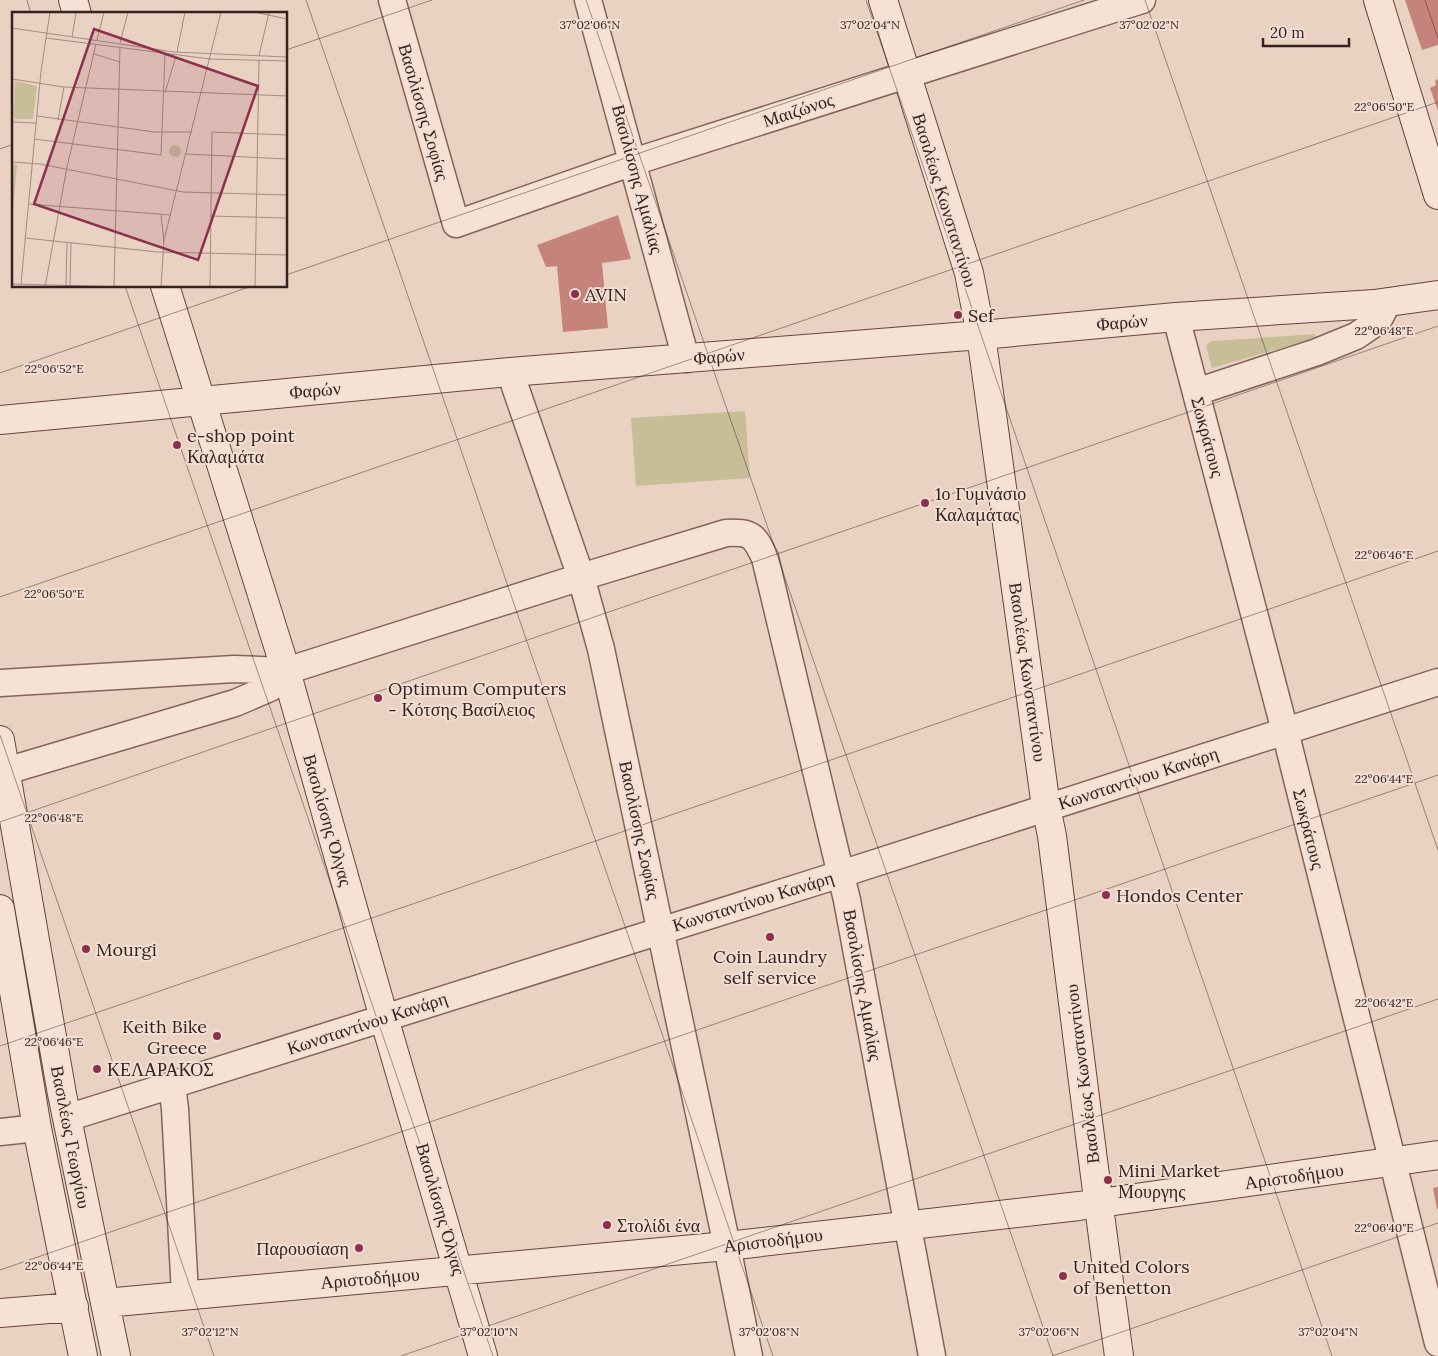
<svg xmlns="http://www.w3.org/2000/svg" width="1438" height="1356" font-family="Lora,serif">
	<rect width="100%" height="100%" fill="#ead2c3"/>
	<path fill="#c7be98" d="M1315,334L1316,338L1212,368L1206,346L1211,341H1216Z
		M745,411L750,478L636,486L631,418Z"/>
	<path fill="#c5837b" d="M1405,0H1438V45L1422,50Z
		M1438,79V111L1430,88L1436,85L1435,81Z
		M618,215L631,259L602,263L608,328L563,332L557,266L546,267L537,245Z
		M1438,1187V1209H1437L1433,1188Z"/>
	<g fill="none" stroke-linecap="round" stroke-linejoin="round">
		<g stroke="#83645b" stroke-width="29">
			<path id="street" d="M392,0L456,224L633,162L1142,0
				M588,0L686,359
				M1176,317L1285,731L1438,1343
				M510,372L581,577L601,649L727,1246L749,1356
				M1196,392L1317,352L1356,336L1378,321L1388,302
				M0,683L234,669L286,671L581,577L726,533C752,532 754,535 765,558L847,900L932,1356
				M6,771L235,703L270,688L286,671
				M172,1085L175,1109L185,1294
				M67,1118L841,874L1438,682
				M0,1132L37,1128"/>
		</g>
		<g stroke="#64453e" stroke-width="30">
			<path id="secondary" d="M73,0L77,14
				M883,0L969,273L981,335L1046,807L1052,836C1074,1009 1095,1183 1119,1356
				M1378,0L1438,195
				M165,286L286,671L384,1018L483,1356
				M0,420L510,372L981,335L1176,317L1374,304L1438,295
				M0,740L62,1094L116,1356
				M0,909L37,1128L83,1356
				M105,1303L727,1246L1079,1206L1438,1155
				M0,1313L74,1307"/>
		</g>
		<use href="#street" stroke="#f6e2d5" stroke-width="26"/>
		<use href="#secondary" stroke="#f6e2d5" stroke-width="28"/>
	</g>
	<path fill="none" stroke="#34221e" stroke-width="1" stroke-opacity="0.45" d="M27,0L31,14M306,0L773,1356M586,0L1053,1356M866,0L1332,1356M1145,0L1438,850M1425,0L1438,38M286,50L432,0M0,149L14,144M286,275L1084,0M125,286L493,1356M0,373L252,286M0,597L1438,102M0,735L214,1356M0,822L1438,326M0,1046L1438,551M0,1270L1438,775M401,1356L1438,999M1052,1356L1438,1223"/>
	<g fill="#8d304e" stroke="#f2ded2" stroke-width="2">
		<circle cx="575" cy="294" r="5"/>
		<circle cx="958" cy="315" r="5"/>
		<circle cx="177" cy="445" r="5"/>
		<circle cx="925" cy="503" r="5"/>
		<circle cx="378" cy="698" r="5"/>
		<circle cx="1106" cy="895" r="5"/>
		<circle cx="770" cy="937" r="5"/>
		<circle cx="86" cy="949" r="5"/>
		<circle cx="217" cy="1036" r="5"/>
		<circle cx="97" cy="1069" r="5"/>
		<circle cx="1108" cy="1180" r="5"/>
		<circle cx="607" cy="1225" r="5"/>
		<circle cx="359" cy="1248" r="5"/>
		<circle cx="1063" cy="1276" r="5"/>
	</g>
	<g text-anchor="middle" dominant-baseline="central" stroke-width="4" stroke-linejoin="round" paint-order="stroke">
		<g font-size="18" fill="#34221e" stroke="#f2ded2">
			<text transform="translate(798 110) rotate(-18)">Μαιζώνος</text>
			<text transform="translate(424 112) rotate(74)">Βασιλίσσης Σοφίας</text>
			<text transform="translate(638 179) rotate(75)">Βασιλίσσης Αμαλίας</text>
			<text transform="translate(945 200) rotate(73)">Βασιλέως Κωνσταντίνου</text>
			<text transform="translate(1122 322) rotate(-5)">Φαρών</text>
			<text transform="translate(719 356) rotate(-5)">Φαρών</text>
			<text transform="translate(315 390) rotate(-5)">Φαρών</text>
			<text transform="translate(1208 437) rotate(75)">Σωκράτους</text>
			<text transform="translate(1028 672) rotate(82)">Βασιλέως Κωνσταντίνου</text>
			<text transform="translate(1138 778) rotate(-18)">Κωνσταντίνου Κανάρη</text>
			<text transform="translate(328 820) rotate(74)">Βασιλίσσης Όλγας</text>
			<text transform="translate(1309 829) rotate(76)">Σωκράτους</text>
			<text transform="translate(640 830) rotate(78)">Βασιλίσσης Σοφίας</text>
			<text transform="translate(753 901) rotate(-17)">Κωνσταντίνου Κανάρη</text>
			<text transform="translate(863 985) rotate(80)">Βασιλίσσης Αμαλίας</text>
			<text transform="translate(367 1023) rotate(-18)">Κωνσταντίνου Κανάρη</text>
			<text transform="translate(1082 1074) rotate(-97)">Βασιλέως Κωνσταντίνου</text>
			<text transform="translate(71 1137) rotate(79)">Βασιλέως Γεωργίου</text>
			<text transform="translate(1294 1176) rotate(-8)">Αριστοδήμου</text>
			<text transform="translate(441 1209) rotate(74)">Βασιλίσσης Όλγας</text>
			<text transform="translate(773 1240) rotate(-7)">Αριστοδήμου</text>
			<text transform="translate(370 1278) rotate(-5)">Αριστοδήμου</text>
		</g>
		<g font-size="18" fill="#34221e" stroke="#f2ded2" text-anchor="start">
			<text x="585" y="294">AVIN</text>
			<text x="968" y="315">Sef</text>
			<text x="187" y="435">e-shop point<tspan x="187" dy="21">Καλαμάτα</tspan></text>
			<text x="935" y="493">1ο Γυμνάσιο<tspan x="935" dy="21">Καλαμάτας</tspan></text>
			<text x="388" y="688">Optimum Computers<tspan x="388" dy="21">- Κότσης Βασίλειος</tspan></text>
			<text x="1116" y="895">Hondos Center</text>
			<text x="96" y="949">Mourgi</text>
			<text x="770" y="956" text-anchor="middle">Coin Laundry<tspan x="770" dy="21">self service</tspan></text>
			<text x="207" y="1026" text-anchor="end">Keith Bike<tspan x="207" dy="21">Greece</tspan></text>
			<text x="107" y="1069">ΚΕΛΑΡΑΚΟΣ</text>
			<text x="1118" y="1170">Mini Market<tspan x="1118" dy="21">Μουργης</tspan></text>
			<text x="617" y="1225">Στολίδι ένα</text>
			<text x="349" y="1248" text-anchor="end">Παρουσίαση</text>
			<text x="1073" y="1266">United Colors<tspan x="1073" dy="21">of Benetton</tspan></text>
		</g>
	</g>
	<g transform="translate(12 12)">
		<rect width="275" height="275" fill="#ead2c3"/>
		<path d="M3,69L25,74L21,107H2ZM157 139a6 6 0 1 1 12 0a6 6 0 1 1-12 0ZM2,152L5,153L0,209V169Z" fill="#c7be98"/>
		<path fill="none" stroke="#a18c81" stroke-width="1" d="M242,0L275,7M0,16L162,40L275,45M60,25L64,1L60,0M34,26L198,47L275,49M85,28L92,0M108,31L116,0M165,40L173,0M82,42L108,50M247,44L257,0M0,67L52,75L275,84M153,81L164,44M25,104L143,120H180M46,108L52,75M0,110L24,111M22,127L149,143L153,43M174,142L275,147M0,150L28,152L171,180L275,183M16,192L159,203M149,203L152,230M199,204L275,206M13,226L146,240L275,243M0,272L114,275M9,272L29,59L38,0M33,275L55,155L84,32M54,275L55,231M58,275L59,231M102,275L108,35M149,275L152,228L209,0M198,275L200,120L275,123M243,275L247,48"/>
		<path fill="#8d304e" fill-opacity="0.15" stroke="#8d304e" stroke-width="2.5" d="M82,17L246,74L186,248L22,192Z"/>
		<rect width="275" height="275" fill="none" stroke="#34221e" stroke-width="2.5"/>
	</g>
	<g font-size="12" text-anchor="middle" fill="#34221e" stroke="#f2ded2" stroke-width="4" stroke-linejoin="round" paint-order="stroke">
		<text x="590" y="29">37°02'06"N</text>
		<text x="870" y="29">37°02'04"N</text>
		<text x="1149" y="29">37°02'02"N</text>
		<text x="1384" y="111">22°06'50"E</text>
		<text x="1384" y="335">22°06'48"E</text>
		<text x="54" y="373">22°06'52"E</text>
		<text x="1384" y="559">22°06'46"E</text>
		<text x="54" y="598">22°06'50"E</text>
		<text x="1384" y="783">22°06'44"E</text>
		<text x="54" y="822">22°06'48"E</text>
		<text x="1384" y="1007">22°06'42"E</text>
		<text x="54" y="1046">22°06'46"E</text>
		<text x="1384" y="1232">22°06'40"E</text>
		<text x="54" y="1270">22°06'44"E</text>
		<text x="210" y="1336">37°02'12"N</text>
		<text x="489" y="1336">37°02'10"N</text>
		<text x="769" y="1336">37°02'08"N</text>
		<text x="1049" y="1336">37°02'06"N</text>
		<text x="1328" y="1336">37°02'04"N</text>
	</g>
	<path d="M1263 38v8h86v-8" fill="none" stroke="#34221e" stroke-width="2.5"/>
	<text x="1270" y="38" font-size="15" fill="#34221e" stroke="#f2ded2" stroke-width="4" paint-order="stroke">20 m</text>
</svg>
